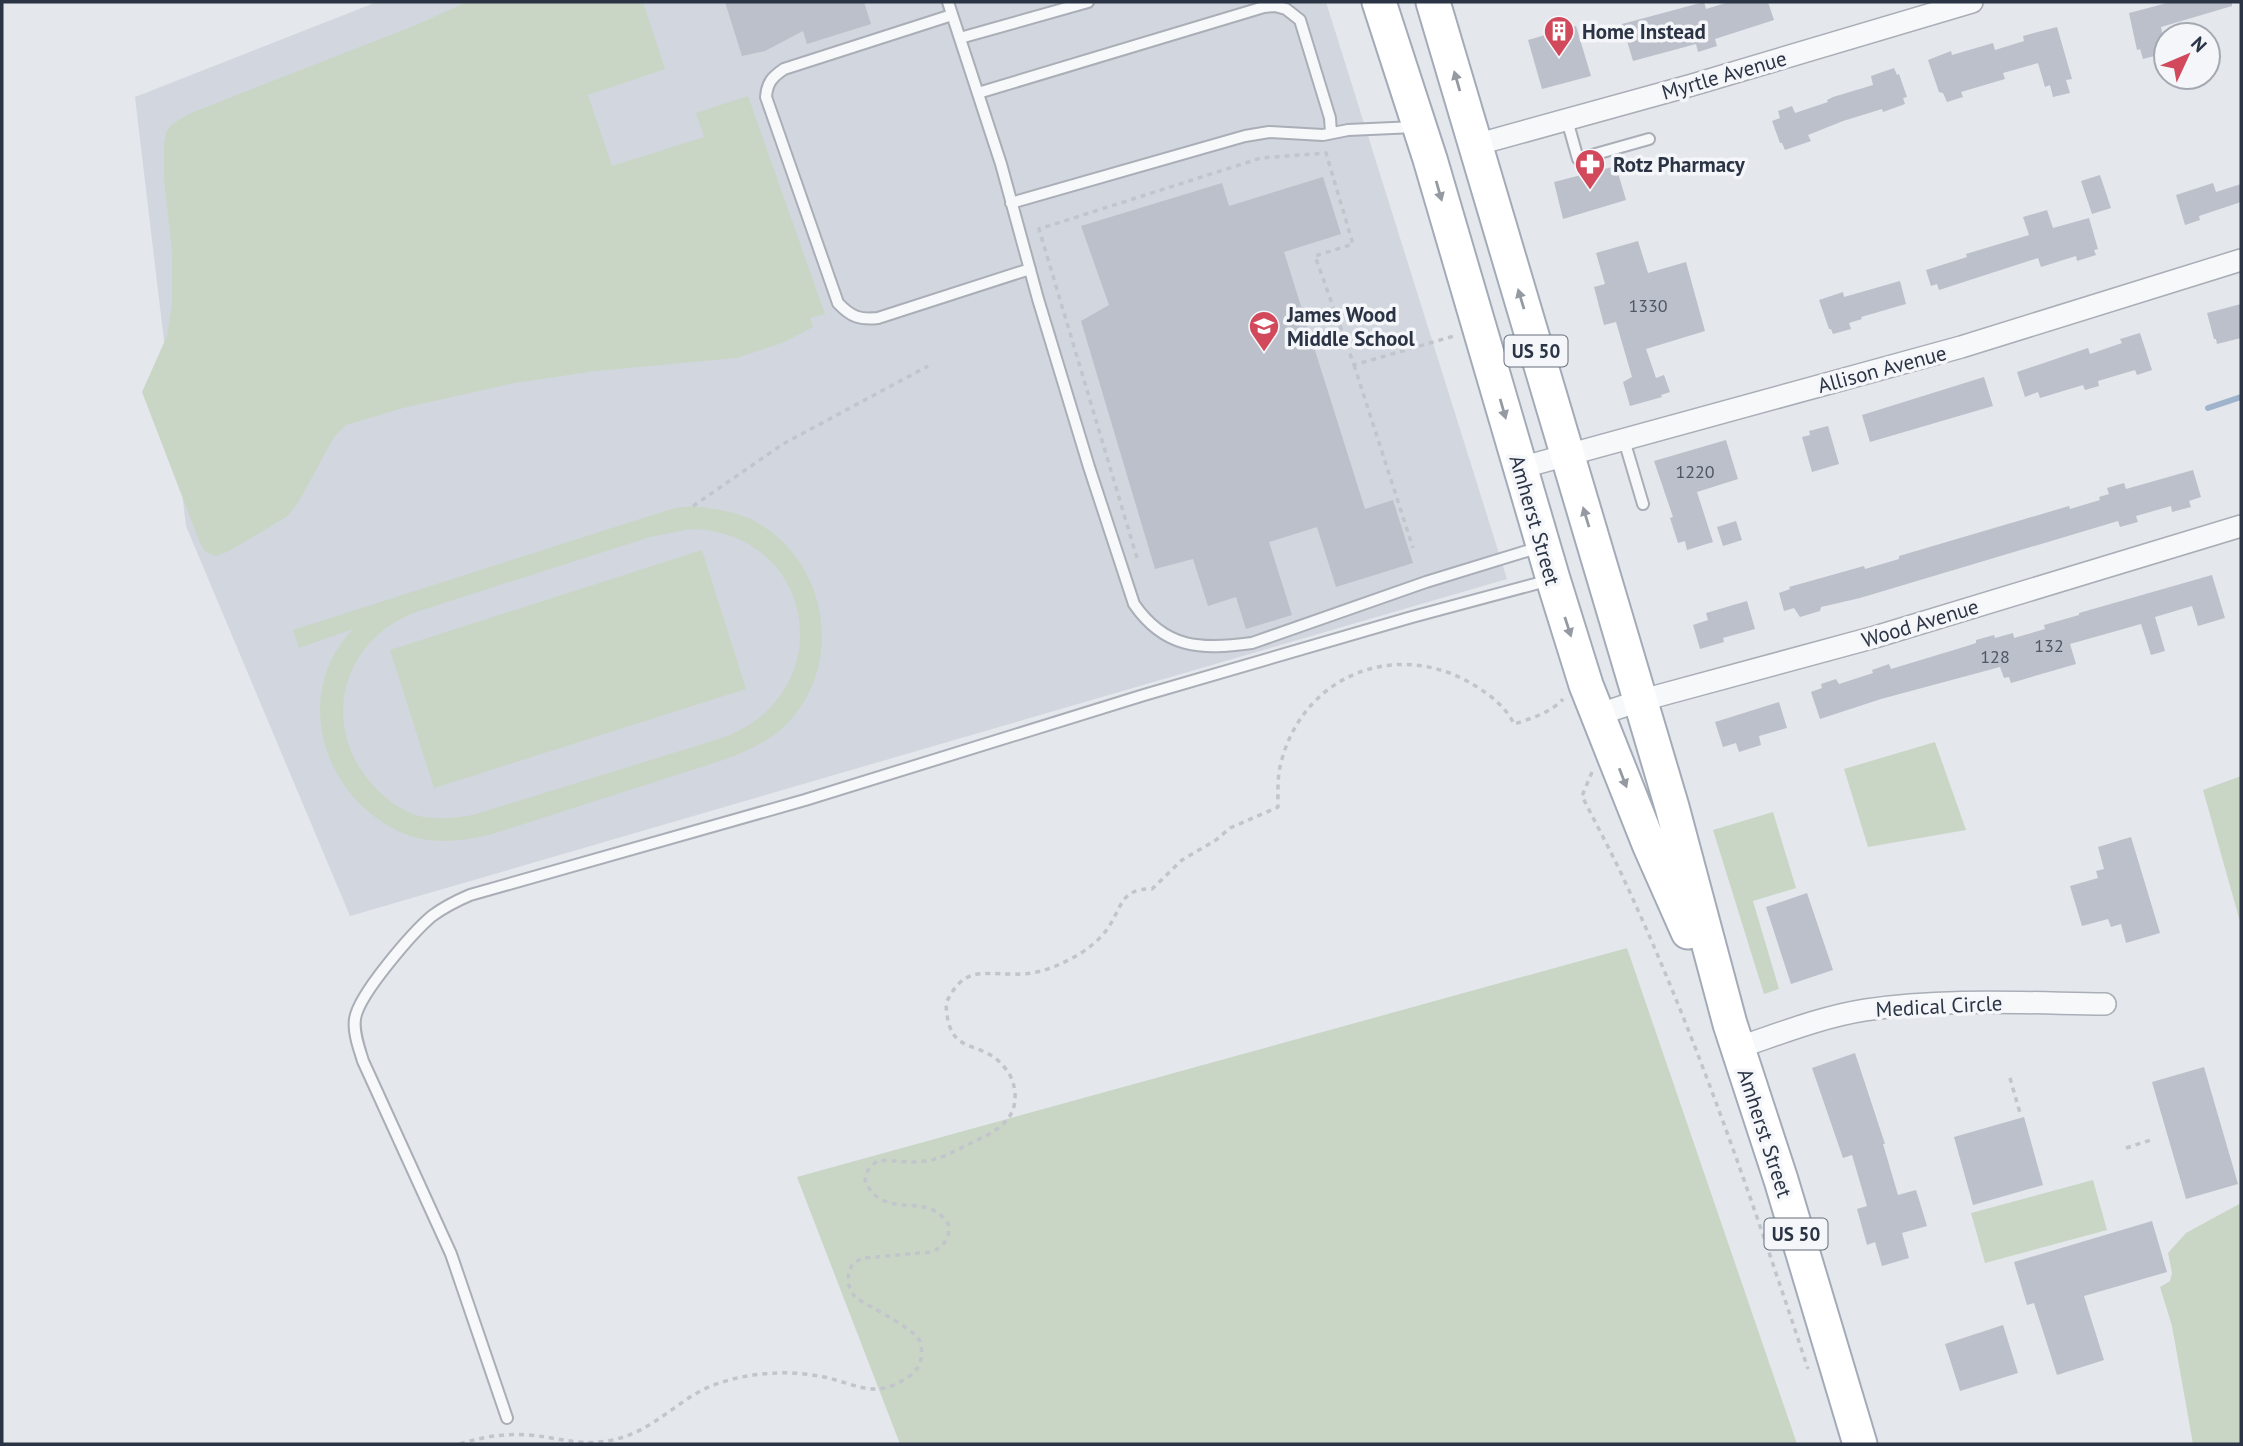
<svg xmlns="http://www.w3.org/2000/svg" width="2243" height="1446" font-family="'PT Sans',sans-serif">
	<rect width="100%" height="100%" fill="#e4e7ec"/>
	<path fill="#d2d6de" d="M377,2H1326L1507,579L350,916L186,526L135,97Z"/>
	<path fill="#c9d6c5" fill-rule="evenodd" d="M467,2H643L665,69L588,95L612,166L704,137L696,113L748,96L825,314L810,318L813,327L782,343L737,358L596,371L514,383L403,408L346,425L334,437L299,501L288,516L229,551L216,556L206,552L200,543L142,392L167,336L172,303V252L164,180V145L166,132L172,124L191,113L416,25Z
		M693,506C714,509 737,511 756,522C825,560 844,656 793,717C774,740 748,751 720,761L489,835C461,841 432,845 405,834C323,800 290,695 353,629L299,648L293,630L640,519L675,508ZM691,529C816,532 842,691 725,737L473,815C455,818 437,820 419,816C401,811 383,797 371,783C319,723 343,639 416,612L650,537Z
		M702,550L746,689L434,788L390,650Z
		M1935,742L1966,830L1868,847L1844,769Z
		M2241,776V925L2203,790Z
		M1773,812L1796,888L1753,901L1779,989L1764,994L1713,830Z
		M1627,948L1797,1444H900L797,1177Z
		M2093,1180L2107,1230L1985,1263L1971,1213Z
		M2241,1203V1444H2193L2172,1326L2160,1287L2170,1281L2172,1273L2168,1253L2186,1233Z"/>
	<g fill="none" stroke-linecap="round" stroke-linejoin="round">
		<path stroke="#9fb4cc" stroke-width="6" d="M2208,408L2241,397"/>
	</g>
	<path fill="#bbc0ca" d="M725,2H864L871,24L807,44L803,31L765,51L742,56Z
		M1704,2L1706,9L1729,2H1768L1774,20L1715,39L1717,46L1698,52L1696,44L1633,61L1622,24Z
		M2171,2H2232V6L2161,27L2166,53L2143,59L2140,49L2137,50L2129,13Z
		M1576,26L1591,76L1542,89L1528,40Z
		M2057,27L2072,79L2066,80L2070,93L2053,97L2050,85L2045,87L2038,63L2003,73L2005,79L1961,92L1963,97L1947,102L1943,93L1939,92L1928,60L1951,51L1952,55L1993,43L1995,50L2024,41L2023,36Z
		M1894,68L1897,75L1899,74L1907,97L1903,98L1905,104L1883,112L1882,109L1843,121L1808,135L1811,141L1785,150L1782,143H1780L1772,121L1780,118L1778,111L1792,106L1795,113L1828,102L1827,100L1833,97L1873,85L1871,76Z
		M1616,166L1626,200L1563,219L1554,182Z
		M2100,175L2111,208L2092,214L2081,181Z
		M1323,177L1341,234L1284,252L1365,509L1393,500L1413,563L1336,587L1317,527L1269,542L1292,615L1246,629L1236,597L1208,606L1193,559L1155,569L1081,321L1109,305L1081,226L1222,183L1229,206Z
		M2213,183L2216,192L2241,184V202L2199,216L2200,220L2185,225L2176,195Z
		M2047,210L2053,228L2089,218L2098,249L2094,250L2096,255L2077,261L2076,256L2041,267L2038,258L1939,290L1937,284L1931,286L1926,270L1967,257L1966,254L2029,235L2023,217Z
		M1638,241L1648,273L1686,262L1705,331L1646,349L1656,378L1664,375L1670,392L1661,395L1662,397L1630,406L1623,382L1632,377L1616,322L1604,325L1594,287L1605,284L1596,253Z
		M1900,281L1906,304L1861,317L1862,319L1849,323L1851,329L1833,334L1831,329H1829L1819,300L1843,292L1844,297Z
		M2241,304V338L2217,344L2216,339H2214L2207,313Z
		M2140,333L2152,370L2137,375L2135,370L2098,381L2099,386L2085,390L2083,385L2040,398L2038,392L2025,397L2017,372L2088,348L2090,354L2122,343L2120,339Z
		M1984,377L1993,406L1870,442L1862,415Z
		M1828,426L1839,464L1812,472L1802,437L1810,435L1809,431Z
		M1726,440L1738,479L1697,492L1713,542L1687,550L1685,541L1678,543L1670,518L1673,517L1654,461Z
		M2193,470L2201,497L2189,501L2191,507L2172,512L2171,506L2136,516L2138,522L2120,527L2118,521L1860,598L1821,607L1820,611L1800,617L1794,608L1784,611L1779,593L1790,589L1789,587L1864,566L1865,569L1899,559V556L2069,506L2070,509L2100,500L2099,497L2109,494L2107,488L2124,483L2126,489Z
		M1736,521L1742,540L1723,546L1717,527Z
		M2212,575L2225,618L2198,626L2192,606L2155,617L2165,651L2151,655L2141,624L2070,644L2076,664L2011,683L2009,677L2004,678L2000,667L1881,699L1820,719L1811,692L1822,688L1821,684L1836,679L1839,684L1873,673L1872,670L1889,664L1891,669L1967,646L1976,643V640L1994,635L1995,638L2013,633L2014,638L2045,629L2044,625L2079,615V613Z
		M1747,601L1755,629L1723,638L1724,642L1700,649L1693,625L1708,620L1706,613Z
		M1779,702L1787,728L1759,736L1761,745L1739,752L1736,743L1723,747L1715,722Z
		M2131,837L2160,933L2126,943L2121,924L2111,927L2108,919L2082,926L2070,886L2098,878L2096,871L2104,869L2098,847Z
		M1807,893L1833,970L1791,984L1766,907Z
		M1855,1053L1885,1144H1883L1898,1195L1916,1190L1927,1226L1902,1233L1909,1258L1882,1266L1875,1242L1867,1245L1857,1209L1867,1206L1852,1155L1843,1158L1812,1068Z
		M2204,1067L2238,1184L2186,1199L2152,1082Z
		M2024,1117L2043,1185L1973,1205L1954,1137Z
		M2152,1221L2167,1272L2084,1296L2104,1360L2057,1375L2034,1303L2027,1305L2014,1262Z
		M2003,1325L2018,1373L1960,1391L1945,1344Z"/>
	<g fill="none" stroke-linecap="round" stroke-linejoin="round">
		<g stroke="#a9aeb7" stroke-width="14">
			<path id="lane" d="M948,2L1001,164L1038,299L1089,467L1134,604C1165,649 1201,650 1252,643L1426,582L1540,547
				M952,15L784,69C772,77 767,83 766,97L838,303C851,317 860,320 878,318L1030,269
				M960,38L1088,2
				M978,93L1264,7L1275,6L1286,9L1300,20L1330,118L1331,133
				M1567,120L1578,159L1649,139
				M1011,203L1245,136L1269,132L1323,135L1348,130L1415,127
				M1624,440L1643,504
				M507,1418L451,1254L363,1061C359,1048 353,1032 355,1019C358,995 413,932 432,916C444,907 456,901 470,895L805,800L1144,695L1412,617L1550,580"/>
		</g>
		<g stroke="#a9aeb7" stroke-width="24">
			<path id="street" d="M1475,145L1692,85L1972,2
				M1520,468L1961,347L2241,260
				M1597,715L1639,701L1875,637L2241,526
				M1737,1048C1779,1034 1821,1017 1865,1010C1944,998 2025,1003 2105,1004"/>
		</g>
		<g stroke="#a3abb8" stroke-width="37">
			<path id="primary" d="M1379,2L1430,159L1553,579L1586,685L1649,844L1688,932
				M1433,2L1672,807L1730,1024L1781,1180L1860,1444"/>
		</g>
		<path stroke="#c2c5cb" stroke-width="3.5" stroke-dasharray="5 5" stroke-linecap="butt" d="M1354,365L1413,548
			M693,506L783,444L928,366
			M1137,558L1039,229L1261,158L1326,153L1353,244L1315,256L1354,365L1454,336
			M1592,772L1582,796C1597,826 1613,855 1627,886C1699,1042 1754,1206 1808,1369
			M2010,1078L2020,1113
			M2126,1148L2154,1139
			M460,1444C482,1437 505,1433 528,1435C557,1437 577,1446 607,1441C642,1436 666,1412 695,1394C719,1380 749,1374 777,1373C792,1372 809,1374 824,1377C856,1384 874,1399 905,1379C914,1374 919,1368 921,1359C922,1352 922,1344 918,1338C910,1327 869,1306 856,1298C846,1285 846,1277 853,1263L863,1258L932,1252C944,1246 951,1238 948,1223C925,1190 884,1222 865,1181L868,1170L877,1161C893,1159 909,1164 925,1161C941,1159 955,1151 969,1144C992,1133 1017,1123 1015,1093C1014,1083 1011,1075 1005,1068C980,1036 948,1060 946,1003C964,967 978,974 1013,974C1028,975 1046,971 1060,964C1077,957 1097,944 1108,928C1122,907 1121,888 1152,889L1182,860L1216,840L1230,828L1278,807C1278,790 1277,775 1282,759C1305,676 1393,641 1467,681C1485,691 1505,705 1514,724C1530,719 1552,712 1563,699"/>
		<use href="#lane" stroke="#f7f8fa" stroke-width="10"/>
		<use href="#street" stroke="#f7f8fa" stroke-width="21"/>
		<use href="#primary" stroke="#fff" stroke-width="33"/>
	</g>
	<defs><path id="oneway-solid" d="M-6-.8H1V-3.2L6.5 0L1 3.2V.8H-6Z" transform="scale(1.75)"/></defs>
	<g fill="#959aa2">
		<use href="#oneway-solid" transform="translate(1457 81) rotate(-106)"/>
		<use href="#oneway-solid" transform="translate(1439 191) rotate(74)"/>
		<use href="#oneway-solid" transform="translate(1521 299) rotate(-107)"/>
		<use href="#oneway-solid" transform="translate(1503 409) rotate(74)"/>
		<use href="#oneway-solid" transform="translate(1586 517) rotate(-107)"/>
		<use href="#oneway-solid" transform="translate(1568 627) rotate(72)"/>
		<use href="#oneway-solid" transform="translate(1623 778) rotate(69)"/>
	</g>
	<defs>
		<g id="building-pin" transform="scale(1.575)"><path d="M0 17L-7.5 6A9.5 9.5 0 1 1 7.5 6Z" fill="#d1495b" stroke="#f4f6f9"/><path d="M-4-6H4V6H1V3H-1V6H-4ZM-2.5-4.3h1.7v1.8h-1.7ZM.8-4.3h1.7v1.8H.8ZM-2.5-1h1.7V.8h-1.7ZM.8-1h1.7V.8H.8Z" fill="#fff"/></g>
		<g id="pharmacy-pin" transform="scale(1.575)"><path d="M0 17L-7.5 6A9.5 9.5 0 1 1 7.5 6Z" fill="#d1495b" stroke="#f4f6f9"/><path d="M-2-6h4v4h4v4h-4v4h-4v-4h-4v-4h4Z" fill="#fff"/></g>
		<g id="school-pin" transform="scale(1.575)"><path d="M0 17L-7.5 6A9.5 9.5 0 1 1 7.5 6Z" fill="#d1495b" stroke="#f4f6f9"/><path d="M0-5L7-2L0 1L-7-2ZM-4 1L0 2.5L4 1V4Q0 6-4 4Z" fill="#fff"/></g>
	</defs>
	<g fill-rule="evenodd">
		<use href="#building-pin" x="1559" y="31"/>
		<use href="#pharmacy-pin" x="1590" y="164"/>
		<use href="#school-pin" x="1264" y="326"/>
	</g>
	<g text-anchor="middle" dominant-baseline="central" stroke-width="7" stroke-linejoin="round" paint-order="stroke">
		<g font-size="18" fill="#4f5766">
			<text x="1648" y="305">1330</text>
			<text x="1695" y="471">1220</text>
			<text x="2049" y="645">132</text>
			<text x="1995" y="656">128</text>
		</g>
		<g fill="#f4f6f9" stroke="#676e7b" stroke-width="2">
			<rect x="1504.5" y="335.5" width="63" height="31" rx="5"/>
			<rect x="1764.5" y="1218.5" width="63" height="31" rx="5"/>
		</g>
		<g font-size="19" font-weight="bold" fill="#2b3445">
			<text x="1536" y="351">US 50</text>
			<text x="1796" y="1234">US 50</text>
		</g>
		<g font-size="21" font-weight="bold" fill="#2b3445" stroke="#f4f6f9" text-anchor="start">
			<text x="1582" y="31">Home Instead</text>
			<text x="1613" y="164">Rotz Pharmacy</text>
			<text x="1287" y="314">James Wood<tspan x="1287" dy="24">Middle School</tspan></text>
		</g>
		<g font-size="21" fill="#2b3445" stroke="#f4f6f9">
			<text transform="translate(1724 75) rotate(-16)">Myrtle Avenue</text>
			<text transform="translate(1882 369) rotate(-15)">Allison Avenue</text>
			<text transform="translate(1535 520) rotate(74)">Amherst Street</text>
			<text transform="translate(1920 623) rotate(-17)">Wood Avenue</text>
			<text transform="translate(1939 1006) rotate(-3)">Medical Circle</text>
			<text transform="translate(1765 1133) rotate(72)">Amherst Street</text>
		</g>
	</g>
	<rect width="2243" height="1446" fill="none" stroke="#2b3445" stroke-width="7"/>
	<g transform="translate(2187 56) rotate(46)"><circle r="33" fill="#f4f6f9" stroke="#a4a8b1" stroke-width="2"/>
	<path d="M0-5L12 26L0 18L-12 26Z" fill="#d1495b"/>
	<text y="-10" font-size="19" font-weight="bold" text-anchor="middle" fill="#2b3445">N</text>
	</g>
</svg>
